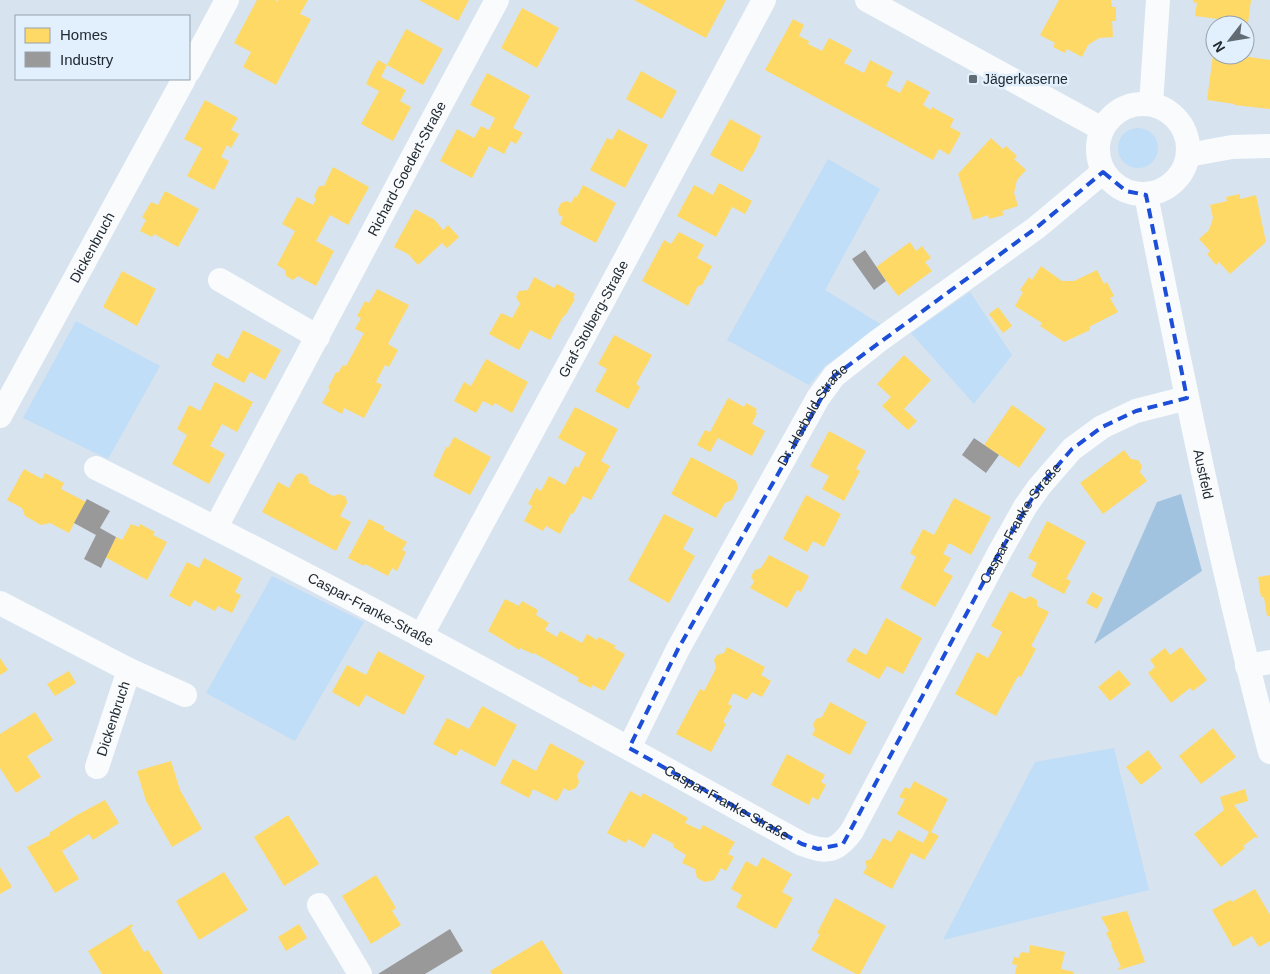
<svg xmlns="http://www.w3.org/2000/svg" width="1270" height="974" font-family="Helvetica,sans-serif">
	<rect width="100%" height="100%" fill="#d7e3ef"/>
	<path fill="#c0def7" d="M1118 148a20 20 0 1 1 40 0a20 20 0 1 1-40 0Z
		M828,159L880,189L825,290L882,325L825,366L809,385L727,340Z
		M970,292L1012,355L974,404L911,333Z
		M76,321L160,366L108,459L23,418Z
		M272,576L364,622L295,741L206,693Z
		M1114,748L1149,890L943,940L1035,762Z"/>
	<path fill="#a2c3df" d="M1181,494L1202,571L1094,644L1157,502Z"/>
	<path fill="#ffd966" d="M257,0H275L278,2V0H308L300,14L311,19L276,85L243,67L251,52L234,43Z
		M419,0H469L458,21Z
		M634,0H726L706,38Z
		M1059,0H1111L1112,7H1116V21H1112L1113,37L1099,38L1088,45L1082,57L1067,49L1065,53L1053,47L1055,43L1040,35Z
		M1193,0H1251L1248,23L1195,16L1197,3L1193,2Z
		M522,8L559,28L537,68L501,48Z
		M793,19L804,25L799,36L809,41L808,44L822,51L829,38L852,50L844,63L864,73L870,60L893,72L886,86L900,93L907,80L930,92L923,105L931,110L932,107L954,119L950,127L961,133L949,155L939,149L933,160L765,70Z
		M406,29L443,49L423,85L387,65L381,77L406,90L400,101L411,107L393,141L361,124L379,91L366,84L372,71L378,60L387,65Z
		M1213,55H1236L1270,60V109L1234,105L1235,104L1207,100Z
		M641,71L677,91L662,119L626,99Z
		M487,73L530,96L513,128L523,133L516,144L511,141L504,154L489,146L472,178L440,161L457,129L474,138L481,126L489,130L495,118L470,105Z
		M205,100L238,118L231,130L239,134L231,148L227,145L221,157L229,161L214,190L187,176L202,148L184,139Z
		M730,119L761,136L756,149L742,172L710,155Z
		M618,129L648,145L625,188L590,170L607,138L612,140Z
		M991,138L1003,149L1006,146L1017,156L1014,159L1026,170L1017,180L1014,193L1018,206L1002,211L1004,215L989,219L988,215L973,220L958,174Z
		M333,167L369,187L348,225L330,215L322,230L316,241L334,251L316,286L298,276L293,280L286,276L285,270L277,265L295,231L282,224L297,197L313,205L316,199L314,196L319,186H324Z
		M719,183L752,201L745,214L732,207L716,237L677,216L694,185L713,195Z
		M583,185L616,203L596,243L560,224L563,217L559,215L558,209L561,203L567,201L571,203L575,196L577,197Z
		M165,191L199,209L178,247L154,234L152,237L140,231L146,220L142,217L151,202L158,205Z
		M1240,194V199L1256,195L1266,242L1230,274L1219,262L1216,265L1207,254L1210,251L1199,239L1209,230L1213,218L1210,205L1227,201L1226,197Z
		M415,209L435,220L443,230L448,225L459,237L447,248L442,243L418,265L408,254L394,247Z
		M679,232L704,245L697,258L712,266L702,285L698,286L688,306L642,281L664,240L671,244Z
		M910,242L916,251L922,246L931,258L925,262L932,271L898,296L876,267Z
		M1041,266L1062,281H1074L1097,270L1104,284L1107,282L1114,296L1110,298L1118,312L1089,327L1090,330L1064,342L1040,326L1042,323L1015,306L1023,292L1020,290L1029,277L1032,280Z
		M122,271L156,289L137,326L103,307Z
		M534,277L554,288L557,284L575,294L573,298L575,299L565,316L564,315L550,340L530,330L519,350L489,334L501,313L512,318L520,304L516,297L519,291L528,290Z
		M377,289L409,305L388,344L398,350L389,367L385,365L376,382L382,385L364,418L344,408L342,414L322,403L330,389L328,388L336,372L338,373L343,365L346,366L364,333L355,329L361,318L357,316L365,301L369,303Z
		M998,307L1012,326L1003,333L989,314Z
		M243,330L281,350L265,380L250,372L244,383L211,365L217,353L228,359Z
		M614,335L652,355L636,384L640,387L628,409L595,391L607,369L598,364Z
		M904,355L931,380L904,409L917,421L908,430L882,406L891,397L877,384Z
		M486,359L528,382L512,413L495,403L493,406L483,401L476,413L454,401L464,382L471,386Z
		M215,382L253,402L237,432L222,424L210,446L225,454L209,484L172,464L187,435L177,429L189,405L200,411Z
		M728,398L744,407L746,403L757,409L755,412L757,413L752,424L765,431L752,456L718,438L710,452L697,445L705,430L710,432Z
		M1012,405L1046,429L1019,468L984,445Z
		M575,407L618,429L601,461L610,466L591,500L583,496L573,514L571,513L560,534L546,526L543,531L524,521L532,506L528,504L536,488L541,491L549,476L565,485L575,466L578,468L586,453L558,438Z
		M829,431L866,451L856,469L860,471L844,501L822,489L829,476L810,466Z
		M454,437L491,457L470,495L433,476L446,447L448,448Z
		M1124,450L1131,459L1138,460L1142,466L1140,472L1147,481L1103,514L1080,483Z
		M691,457L736,481L738,488L732,500L725,503L716,518L671,494Z
		M24,469L42,479L45,473L64,483L61,489L86,502L69,533L50,523L41,525L25,516L22,508L7,500Z
		M301,473L308,477L309,483L333,496L339,494L346,497L347,503L340,516L351,522L336,551L262,512L278,482L289,488L296,475Z
		M806,495L841,514L824,547L813,541L807,552L783,539Z
		M954,498L991,517L971,555L949,543L943,554L951,558L943,571L953,576L935,607L900,588L916,557L910,553L923,529L934,535Z
		M664,514L694,529L683,549L695,556L669,603L628,580Z
		M369,519L385,527L383,529L407,542L402,550L406,552L397,571L392,568L388,576L365,564L364,566L348,558Z
		M1047,521L1086,542L1066,579L1071,581L1064,594L1031,576L1037,563L1028,558Z
		M131,524L139,527L140,524L155,532L153,535L167,542L147,580L105,557L116,537L122,540Z
		M769,555L809,576L801,592L797,590L787,608L750,588L754,582L751,576L755,570L761,568Z
		M204,558L242,578L235,592L241,595L232,613L218,606L215,611L194,600L190,607L169,596L187,562L199,568Z
		M1270,575V616H1267L1264,597H1261L1258,577Z
		M1010,591L1025,599L1030,596L1037,600V606L1049,612L1031,646L1036,649L1021,677L1018,676L996,716L955,694L977,652L988,658L996,644L1002,632L991,626Z
		M1092,592L1103,598L1097,609L1086,603Z
		M505,599L519,606L522,601L538,610L536,615L549,623L545,630L557,637L560,631L582,643L587,634L597,640L599,637L616,646L614,648L625,654L604,691L592,685L591,688L577,681L579,678L534,653L533,654L520,648L519,650L488,631Z
		M886,618L922,638L903,674L887,666L879,679L846,661L854,648L866,655Z
		M727,647L765,667L761,675L771,681L762,697L752,692L747,700L733,693L728,704L732,706L723,722L726,724L711,752L676,734L700,689L704,691L710,680L716,668L714,660L717,655L724,653Z
		M1181,647L1207,680L1193,691L1190,688L1171,703L1148,673L1155,667L1150,660L1165,648L1170,655Z
		M378,651L425,676L404,715L366,695L359,707L332,692L347,665L366,675Z
		M0,658L8,670L0,675Z
		M1119,670L1131,684L1110,701L1098,687Z
		M69,671L76,683L55,696L47,684Z
		M830,702L867,722L850,755L812,735L815,730L813,724L816,719L822,717Z
		M482,706L517,725L495,767L460,749L456,756L433,744L447,718L469,729Z
		M35,712L53,740L27,756L41,777L16,793L0,768V734Z
		M1213,728L1236,757L1201,784L1179,756Z
		M550,743L585,762L577,775L579,782L576,788L569,791L564,788L557,801L533,789L529,798L500,783L513,759L536,771Z
		M1148,750L1162,768L1141,785L1126,767Z
		M787,754L825,775L821,782L826,785L818,800L812,797L809,805L771,785Z
		M171,761L180,790L202,829L172,847L146,801L137,771Z
		M914,781L948,799L931,832L939,836L924,860L911,853L892,889L863,873L867,867L865,861L871,859L883,838L891,842L898,830L923,843L929,832L897,814L905,799L899,797L905,787L910,789Z
		M1245,789L1248,801L1234,805L1258,837L1256,838L1255,837L1243,846L1245,848L1221,867L1194,834L1224,810L1220,797Z
		M630,791L641,797L643,793L667,806L688,818L685,823L700,830L703,825L735,842L728,854L734,857L726,871L721,868L714,880L705,882L697,878L695,869L682,863L686,855L673,847L674,844L653,833L644,848L628,839L626,843L607,833Z
		M105,800L119,823L93,840L89,834L62,851L79,879L55,893L27,847L50,835L49,833L77,815Z
		M288,815L319,864L284,886L254,837Z
		M762,857L792,874L782,892L793,898L776,929L736,907L742,895L731,889L746,861L757,867Z
		M0,867L12,887L0,894Z
		M224,872L248,910L199,940L176,901Z
		M376,875L396,908L392,911L401,925L371,944L342,896Z
		M1255,889L1270,915V941L1259,947L1252,936L1233,947L1212,910L1230,900L1232,902Z
		M835,898L886,926L860,974H856L811,950L820,934L817,933Z
		M1127,911L1145,962L1119,970L1118,968L1121,967L1111,945L1112,944L1106,933L1109,931L1101,917Z
		M132,924L133,926L130,928L144,952L148,950L163,974H102L88,951Z
		M299,924L307,938L286,951L278,937Z
		M542,940L563,974H492L490,971Z
		M1030,945L1065,952L1061,969L1074,972L1073,974H1015L1017,965L1012,964L1014,957L1019,958L1021,952L1029,953Z"/>
	<path fill="#999" d="M865,250L886,281L874,290L852,259Z
		M974,438L999,455L986,473L962,455Z
		M87,499L110,511L100,528L116,537L101,568L84,559L96,535L74,523Z
		M450,929L463,951L425,974H378Z"/>
	<g fill="none" stroke-linecap="round" stroke-linejoin="round">
		<g stroke="#f9fbfd" stroke-width="24">
			<path d="M867,0L1102,129"/>
			<path d="M189,71L227,0"/>
			<circle cx="1143" cy="149" r="45"/>
			<path d="M1151,104L1158,0"/>
			<path d="M1188,155L1232,147L1270,146"/>
			<path id="s1" d="M1146,195C1183,381 1221,568 1270,752"/>
			<path d="M220,280L318,337"/>
			<path id="s2" d="M0,416L184,79"/>
			<path id="s3" d="M96,468C335,586 569,715 802,844C827,853 836,853 852,831L998,555L1025,507L1039,487L1072,449L1102,427L1136,411L1187,398"/>
			<path id="s4" d="M216,527C310,352 402,175 497,0"/>
			<path d="M0,603L129,670L185,695"/>
			<path id="s5" d="M421,636L611,286L764,0"/>
			<path d="M1247,666L1270,662"/>
			<path id="s6" d="M629,748L678,649L818,398L834,376L878,341L1036,228L1103,172"/>
			<path id="s7" d="M97,767L129,670"/>
			<path d="M319,905L360,974"/>
		</g>
	</g>
	<path fill="none" stroke="#1d4ed8" stroke-width="4" stroke-dasharray="10 6" stroke-linejoin="round" d="M1103,172L1126,191L1146,195L1187,398L1136,411L1102,427L1072,449L1039,487L998,555L843,844L818,849L802,844L629,748L678,649L834,376L1036,228Z"/>
	<rect fill="#616b74" stroke="#e2f0fd" stroke-width="2" x="968" y="74" width="10" height="10" rx="2.5"/>
	<g text-anchor="middle" dominant-baseline="central" stroke-width="5" stroke-linejoin="round" paint-order="stroke">
		<g font-size="14" fill="#212a31" stroke="#e2f0fd" text-anchor="start">
			<text x="983" y="79">Jägerkaserne</text>
		</g>
		<g font-size="14" fill="#212a31" stroke="#e2f0fd">
			<text stroke="none"><textPath href="#s4" startOffset="406">Richard-Goedert-Straße</textPath></text>
			<text stroke="none"><textPath href="#s2" startOffset="192">Dickenbruch</textPath></text>
			<text stroke="none"><textPath href="#s5" startOffset="361">Graf-Stolberg-Straße</textPath></text>
			<text stroke="none"><textPath href="#s6" startOffset="381">Dr.-Herbold-Straße</textPath></text>
			<text stroke="none"><textPath href="#s1" startOffset="285">Austfeld</textPath></text>
			<text stroke="none"><textPath href="#s3" startOffset="1209">Caspar-Franke-Straße</textPath></text>
			<text stroke="none"><textPath href="#s3" startOffset="309">Caspar-Franke-Straße</textPath></text>
			<text stroke="none"><textPath href="#s7" startOffset="51">Dickenbruch</textPath></text>
			<text stroke="none"><textPath href="#s3" startOffset="714">Caspar-Franke-Straße</textPath></text>
		</g>
	</g>
	<rect x="15" y="15" width="175" height="65" fill="#e2f0fd" stroke="#95a1ab"/>
	<rect x="25" y="28" width="25" height="15" fill="#ffd966" stroke="#95a1ab"/>
	<text x="60" y="40" font-size="15" fill="#212a31">Homes</text>
	<rect x="25" y="52" width="25" height="15" fill="#999999" stroke="#95a1ab"/>
	<text x="60" y="65" font-size="15" fill="#212a31">Industry</text>
	<g transform="translate(1230 40) rotate(239)"><circle r="24" fill="#e2f0fd" stroke="#95a1ab"/>
	<path d="M0-4L9 19L0 12L-9 19Z" fill="#616b74"/>
	<text y="-8" font-size="14" font-weight="bold" text-anchor="middle" fill="#212a31">N</text>
	</g>
</svg>
